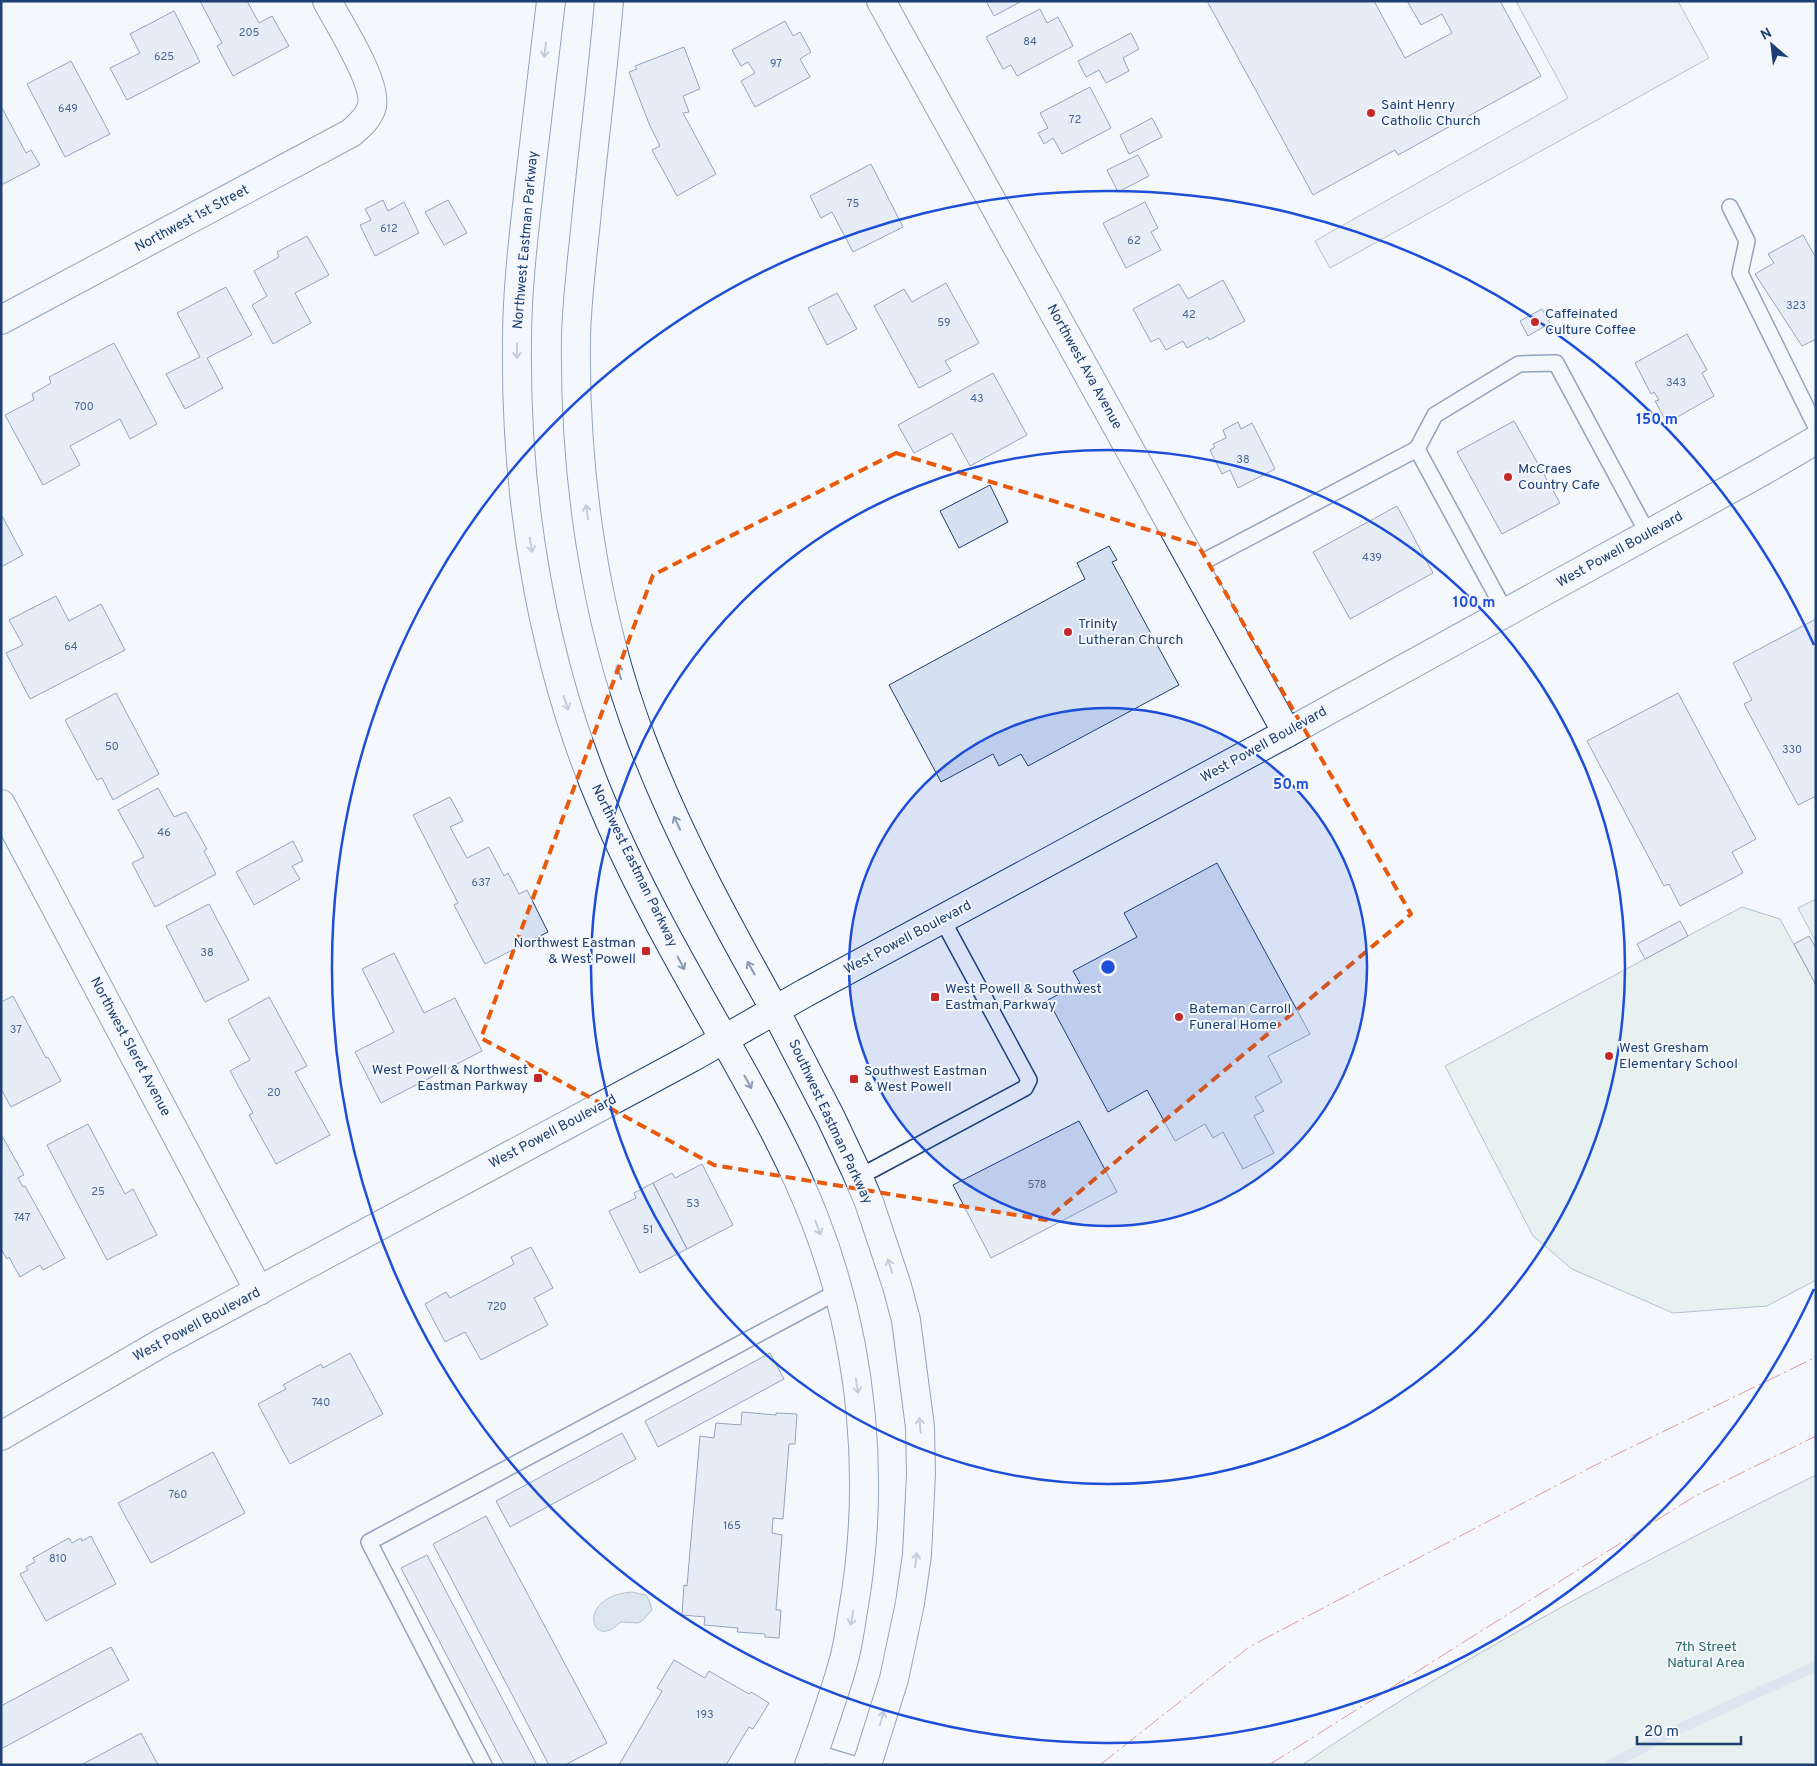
<svg xmlns="http://www.w3.org/2000/svg" width="1817" height="1766" font-family="Overpass,sans-serif">
	<rect width="100%" height="100%" fill="#f4f7fb"/>
	<path fill="#d7e8df" stroke="#687fa3" d="M1816,899V942L1798,908Z
		M1742,907L1780,919L1816,985V1280L1767,1306L1673,1313L1572,1269L1533,1236L1445,1066Z
		M1816,1475V1765H1302C1464,1654 1640,1563 1816,1475Z"/>
	<path fill="#e3e8f0" stroke="#687fa3" d="M1516,1H1678L1709,58L1330,268L1315,241L1568,98Z"/>
	<path fill="#bed0e5" stroke="#687fa3" d="M632,1592L646,1595L649,1600L652,1610L643,1620L638,1623L621,1622C618,1624 616,1627 612,1629C589,1642 580,1596 632,1592Z"/>
	<g fill="none" stroke-linecap="round" stroke-linejoin="round">
		<path stroke="#bed0e5" stroke-width="10" d="M1610,1765L1670,1733L1816,1666"/>
	</g>
	<path fill="#d5e0f0" stroke="#1d3f73" d="M200,1H247L259,23L272,16L289,46L233,76L217,46L222,43Z
		M986,1H1022L994,16Z
		M1207,1H1374L1405,58L1452,33L1442,14L1421,25L1407,1H1500L1541,76L1398,155L1395,150L1313,195Z
		M1040,9L1047,23L1058,17L1073,46L1017,76L1011,65L1003,69L986,37Z
		M174,11L200,62L127,100L110,68L140,53L130,34Z
		M785,21L793,36L800,32L811,52L800,59L810,77L755,107L741,81L755,73L748,62L741,66L732,50Z
		M1131,33L1139,49L1123,58L1129,71L1106,83L1099,70L1086,77L1078,61Z
		M684,47L700,89L683,96L689,112L683,113L716,174L677,196L652,150L660,146L650,126L629,72L637,69L635,66Z
		M71,61L110,134L65,157L27,84Z
		M1090,87L1111,128L1062,154L1053,138L1044,144L1038,133L1048,128L1040,113Z
		M1,106L26,153L31,150L40,165L1,185Z
		M1152,118L1162,137L1129,154L1120,135Z
		M1138,155L1149,176L1118,192L1107,170Z
		M871,164L903,227L853,252L832,212L821,218L810,196Z
		M383,200L388,211L404,202L419,233L375,256L360,225L371,220L365,209Z
		M448,200L467,233L444,245L425,212Z
		M1145,202L1158,228L1151,232L1161,250L1126,268L1103,223Z
		M1803,235L1816,258V339L1802,346L1755,274L1774,263L1768,254Z
		M307,236L329,275L295,293L311,323L273,344L252,305L267,296L254,271L279,257L277,252Z
		M1223,280L1245,321L1209,340L1208,337L1187,348L1183,341L1166,350L1159,338L1151,342L1133,309L1179,284L1188,299Z
		M946,283L979,343L945,361L951,371L919,388L874,306L904,289L912,302Z
		M226,287L252,335L207,358L223,388L185,409L166,374L200,357L177,313Z
		M837,293L857,329L827,345L808,308Z
		M1542,309L1550,323L1528,336L1520,321Z
		M1687,334L1707,370L1702,373L1714,396L1667,423L1655,401L1659,400L1654,392L1651,394L1635,363Z
		M114,343L157,424L130,439L120,419L70,446L80,465L43,485L5,415L34,400L32,394L51,383L49,377Z
		M993,373L1027,435L970,466L952,433L914,453L898,425Z
		M1514,421L1560,503L1502,534L1457,452Z
		M1238,422L1241,429L1252,423L1275,469L1238,488L1230,470L1222,474L1210,450L1215,447L1213,444L1226,438L1223,430Z
		M990,485L1008,522L959,548L940,511Z
		M1397,506L1433,573L1350,619L1313,552Z
		M1,514L23,555L1,567Z
		M1109,546L1117,560L1112,562L1179,685L1028,766L1021,754L999,766L993,754L941,782L889,685L1085,579L1077,563Z
		M56,596L69,621L101,604L125,650L30,699L6,653L23,645L9,620Z
		M1816,619V796L1798,805L1744,704L1752,700L1733,663Z
		M116,693L159,774L113,800L102,778L97,780L65,720Z
		M1678,693L1756,839L1732,852L1743,873L1680,906L1669,884L1664,886L1587,741Z
		M158,788L174,817L186,812L207,849L204,851L216,874L155,907L132,863L144,857L118,810Z
		M450,797L463,821L450,827L467,858L489,847L504,876L508,873L519,894L527,890L548,932L485,964L454,905L458,903L413,815Z
		M293,841L303,861L292,866L300,879L254,905L236,872Z
		M1217,863L1310,1034L1268,1056L1282,1082L1255,1097L1264,1111L1254,1116L1274,1153L1243,1169L1223,1132L1213,1138L1205,1124L1175,1141L1147,1090L1108,1112L1048,1000L1080,983L1073,971L1137,937L1124,913Z
		M209,904L249,980L205,1002L166,926Z
		M1680,921L1688,936L1645,959L1637,944Z
		M1809,936L1816,948V985L1794,944Z
		M394,953L424,1013L455,998L482,1051L381,1103L355,1052L394,1032L362,969Z
		M13,996L46,1058L48,1057L61,1081L11,1107L1,1089V1002Z
		M269,997L307,1066L295,1072L330,1135L276,1164L249,1115L253,1113L230,1071L250,1060L228,1020Z
		M1079,1121L1117,1192L991,1258L953,1185Z
		M88,1124L125,1194L133,1189L157,1235L107,1260L47,1145Z
		M2,1136L24,1175L18,1178L23,1187L25,1186L65,1258L43,1270L40,1265L20,1277L9,1257L7,1259L1,1249Z
		M702,1164L733,1225L687,1249L653,1183L672,1173L675,1178Z
		M653,1183L687,1249L640,1273L609,1211L636,1198L634,1193Z
		M531,1247L553,1288L534,1298L548,1325L481,1360L465,1332L445,1342L425,1304L446,1292L450,1298L514,1264L511,1257Z
		M350,1353L383,1414L290,1464L258,1404L286,1389L283,1385L321,1364L323,1368Z
		M770,1353L784,1379L658,1447L645,1421Z
		M742,1412L776,1415V1413L797,1414L795,1444H789L783,1519L773,1518L772,1533L782,1535L776,1610H781L779,1638L765,1637V1634L737,1632L738,1628L704,1625L705,1617L682,1615L684,1585L687,1586L700,1436L714,1438L716,1423L741,1425Z
		M622,1433L636,1459L510,1527L496,1501Z
		M213,1452L245,1513L151,1563L118,1503Z
		M486,1516L607,1743L565,1765H549L433,1544Z
		M91,1536L116,1584L46,1621L20,1574L28,1570L26,1567L35,1562L33,1558L69,1538L72,1543L81,1538L82,1541Z
		M427,1555L537,1765H504L401,1568Z
		M111,1647L129,1680L1,1749V1706Z
		M674,1660L705,1678L709,1671L749,1694L751,1692L769,1703L753,1729L749,1727L726,1765H619L662,1691L657,1688Z
		M141,1733L158,1765H81Z"/>
	<g fill="none" stroke-linecap="round" stroke-linejoin="round">
		<g stroke="#1d3f73" stroke-width="18">
			<path id="service" d="M1730,207L1747,241L1740,273L1816,427
				M1417,449L1506,613
				M1195,566L1417,449L1435,415L1519,364L1556,363L1648,534
				M859,1177L1025,1088L1029,1080L942,919
				M814,1752L857,1765
				M484,1765L369,1542L839,1291"/>
		</g>
		<g stroke="#1d3f73" stroke-width="30">
			<path id="minor" d="M881,1L1287,733
				M1,320L351,133C359,126 369,118 372,106C377,82 339,24 327,1
				M1,804L259,1291"/>
		</g>
		<g stroke="#1d3f73" stroke-width="30">
			<path id="secondary" d="M775,1010L831,1118L855,1169L869,1202L897,1286L906,1320L920,1427L921,1474L917,1555L910,1603L894,1679L867,1765
				M724,1039C757,1098 791,1157 815,1220C863,1344 876,1480 853,1611C850,1628 848,1647 843,1663C839,1679 833,1695 828,1711C822,1729 816,1747 809,1765"/>
		</g>
		<g stroke="#1d3f73" stroke-width="30">
			<path id="primary" d="M551,1C544,61 537,120 530,179C524,233 517,287 517,342C515,498 542,664 604,808C638,888 681,964 724,1039
				M609,1C603,71 594,141 587,211C583,253 577,295 576,337C574,470 594,616 642,741C678,835 726,923 775,1010
				M1,1436L163,1342L691,1058L805,993L1287,733L1761,472L1816,440"/>
		</g>
		<use href="#service" stroke="#f4f7fb" stroke-width="15"/>
		<use href="#minor" stroke="#f4f7fb" stroke-width="28"/>
		<use href="#secondary" stroke="#f4f7fb" stroke-width="28"/>
		<use href="#primary" stroke="#f4f7fb" stroke-width="28"/>
		<path stroke="#c62828" stroke-width="1" stroke-dasharray="18 4 2.5 4" stroke-linecap="butt" d="M1100,1765L1249,1647L1605,1460L1816,1357
			M1269,1765L1695,1496L1816,1436"/>
	</g>
	<defs><path id="oneway-shaft" d="M-6 0H5M1.5-3L5.5 0L1.5 3" fill="none" stroke-width="1.6" stroke-linecap="round" stroke-linejoin="round" transform="scale(1.25)"/></defs>
	<g stroke="#889bb7">
		<use href="#oneway-shaft" transform="translate(545 50) rotate(97)"/>
		<use href="#oneway-shaft" transform="translate(517 351) rotate(90)"/>
		<use href="#oneway-shaft" transform="translate(587 512) rotate(-98)"/>
		<use href="#oneway-shaft" transform="translate(531 545) rotate(80)"/>
		<use href="#oneway-shaft" transform="translate(619 672) rotate(-106)"/>
		<use href="#oneway-shaft" transform="translate(566 703) rotate(72)"/>
		<use href="#oneway-shaft" transform="translate(677 823) rotate(-115)"/>
		<use href="#oneway-shaft" transform="translate(681 963) rotate(62)"/>
		<use href="#oneway-shaft" transform="translate(751 968) rotate(-119)"/>
		<use href="#oneway-shaft" transform="translate(748 1082) rotate(61)"/>
		<use href="#oneway-shaft" transform="translate(818 1228) rotate(70)"/>
		<use href="#oneway-shaft" transform="translate(890 1266) rotate(-108)"/>
		<use href="#oneway-shaft" transform="translate(857 1386) rotate(82)"/>
		<use href="#oneway-shaft" transform="translate(920 1425) rotate(-95)"/>
		<use href="#oneway-shaft" transform="translate(916 1560) rotate(-83)"/>
		<use href="#oneway-shaft" transform="translate(852 1618) rotate(100)"/>
		<use href="#oneway-shaft" transform="translate(882 1718) rotate(-73)"/>
	</g>
	<path d="M0 0H1817V1766H0ZM896,453L1198,545L1411,914L1046,1220L714,1165L481,1038L653,575Z" fill="#f4f7fb" fill-opacity=".55" fill-rule="evenodd"/>
	<path fill="none" stroke="#e8590c" stroke-width="4" stroke-dasharray="10 6" stroke-linejoin="round" d="M896,453L1198,545L1411,914L1046,1220L714,1165L481,1038L653,575Z"/>
	<circle cx="1108" cy="967" r="259" fill="#1d4ed8" fill-opacity=".12"/>
	<g fill="none" stroke="#1d4ed8" stroke-width="2.5">
		<circle cx="1108" cy="967" r="259"/>
		<circle cx="1108" cy="967" r="517"/>
		<path d="M1814 1289A776 776 0 1 1 1814 645"/>
	</g>
	<g fill="#c62828" stroke="#f4f7fb" stroke-width="2">
		<circle cx="1371" cy="113" r="5"/>
		<circle cx="1535" cy="322" r="5"/>
		<circle cx="1508" cy="477" r="5"/>
		<circle cx="1068" cy="632" r="5"/>
		<rect x="641" y="946" width="10" height="10" rx="2.5"/>
		<rect x="930" y="992" width="10" height="10" rx="2.5"/>
		<circle cx="1179" cy="1017" r="5"/>
		<circle cx="1609" cy="1056" r="5"/>
		<rect x="533" y="1073" width="10" height="10" rx="2.5"/>
		<rect x="849" y="1074" width="10" height="10" rx="2.5"/>
	</g>
	<g text-anchor="middle" dominant-baseline="central" stroke-width="4" stroke-linejoin="round" paint-order="stroke">
		<g font-size="11" fill="#4b6792">
			<text x="249" y="33">205</text>
			<text x="1030" y="42">84</text>
			<text x="164" y="57">625</text>
			<text x="776" y="64">97</text>
			<text x="68" y="109">649</text>
			<text x="1075" y="120">72</text>
			<text x="853" y="204">75</text>
			<text x="389" y="229">612</text>
			<text x="1134" y="241">62</text>
			<text x="1796" y="306">323</text>
			<text x="1189" y="315">42</text>
			<text x="944" y="323">59</text>
			<text x="1676" y="383">343</text>
			<text x="977" y="399">43</text>
			<text x="84" y="407">700</text>
			<text x="1243" y="460">38</text>
			<text x="1372" y="558">439</text>
			<text x="71" y="647">64</text>
			<text x="112" y="747">50</text>
			<text x="1792" y="750">330</text>
			<text x="164" y="833">46</text>
			<text x="481" y="883">637</text>
			<text x="207" y="953">38</text>
			<text x="16" y="1030">37</text>
			<text x="274" y="1093">20</text>
			<text x="1037" y="1185">578</text>
			<text x="98" y="1192">25</text>
			<text x="693" y="1204">53</text>
			<text x="22" y="1218">747</text>
			<text x="648" y="1230">51</text>
			<text x="497" y="1307">720</text>
			<text x="321" y="1403">740</text>
			<text x="178" y="1495">760</text>
			<text x="732" y="1526">165</text>
			<text x="58" y="1559">810</text>
			<text x="705" y="1715">193</text>
		</g>
		<g font-size="14" fill="#1d3f73" stroke="#f4f7fb" text-anchor="start">
			<text x="1381" y="105">Saint Henry<tspan x="1381" dy="16">Catholic Church</tspan></text>
			<text x="1545" y="314">Caffeinated<tspan x="1545" dy="16">Culture Coffee</tspan></text>
			<text x="1518" y="469">McCraes<tspan x="1518" dy="16">Country Cafe</tspan></text>
			<text x="1078" y="624">Trinity<tspan x="1078" dy="16">Lutheran Church</tspan></text>
			<text x="636" y="943" text-anchor="end">Northwest Eastman<tspan x="636" dy="16">&amp; West Powell</tspan></text>
			<text x="945" y="989">West Powell &amp; Southwest<tspan x="945" dy="16">Eastman Parkway</tspan></text>
			<text x="1189" y="1009">Bateman Carroll<tspan x="1189" dy="16">Funeral Home</tspan></text>
			<text x="1619" y="1048">West Gresham<tspan x="1619" dy="16">Elementary School</tspan></text>
			<text x="528" y="1070" text-anchor="end">West Powell &amp; Northwest<tspan x="528" dy="16">Eastman Parkway</tspan></text>
			<text x="864" y="1071">Southwest Eastman<tspan x="864" dy="16">&amp; West Powell</tspan></text>
		</g>
		<g font-size="14" fill="#1d3f73" stroke="#f4f7fb">
			<text transform="translate(192 219) rotate(-28)">Northwest 1st Street</text>
			<text transform="translate(526 240) rotate(-85)">Northwest Eastman Parkway</text>
			<text transform="translate(1084 367) rotate(61)">Northwest Ava Avenue</text>
			<text transform="translate(1620 550) rotate(-29)">West Powell Boulevard</text>
			<text transform="translate(1264 745) rotate(-29)">West Powell Boulevard</text>
			<text transform="translate(634 866) rotate(64)">Northwest Eastman Parkway</text>
			<text transform="translate(908 938) rotate(-28)">West Powell Boulevard</text>
			<text transform="translate(130 1047) rotate(62)">Northwest Sleret Avenue</text>
			<text transform="translate(830 1122) rotate(65)">Southwest Eastman Parkway</text>
			<text transform="translate(553 1132) rotate(-28)">West Powell Boulevard</text>
			<text transform="translate(197 1325) rotate(-28)">West Powell Boulevard</text>
		</g>
		<g font-size="14" fill="#2c6c60" stroke="#f4f7fb">
			<text x="1706" y="1647">7th Street<tspan x="1706" dy="16">Natural Area</tspan></text>
		</g>
	</g>
	<circle cx="1108" cy="967" r="8" fill="#1d4ed8" stroke="#f4f7fb" stroke-width="2.5"/>
	<g font-size="15" text-anchor="middle" font-weight="bold" fill="#1d4ed8" stroke="#f4f7fb" stroke-width="4" stroke-linejoin="round" paint-order="stroke">
		<text x="1657" y="424">150 m</text>
		<text x="1474" y="607">100 m</text>
		<text x="1291" y="789">50 m</text>
	</g>
	<rect width="1817" height="1766" fill="none" stroke="#1d3f73" stroke-width="5"/>
	<g transform="translate(1772 45) rotate(332)" stroke="#f4f7fb" stroke-width="4" paint-order="stroke">
	<path d="M0-4L9 19L0 12L-9 19Z" fill="#1d3f73"/>
	<text y="-8" font-size="14" font-weight="bold" text-anchor="middle" fill="#1d3f73">N</text>
	</g>
	<path d="M1637 1736v8h104v-8" fill="none" stroke="#1d3f73" stroke-width="2.5"/>
	<text x="1644" y="1736" font-size="15" fill="#1d3f73" stroke="#f4f7fb" stroke-width="4" paint-order="stroke">20 m</text>
</svg>
